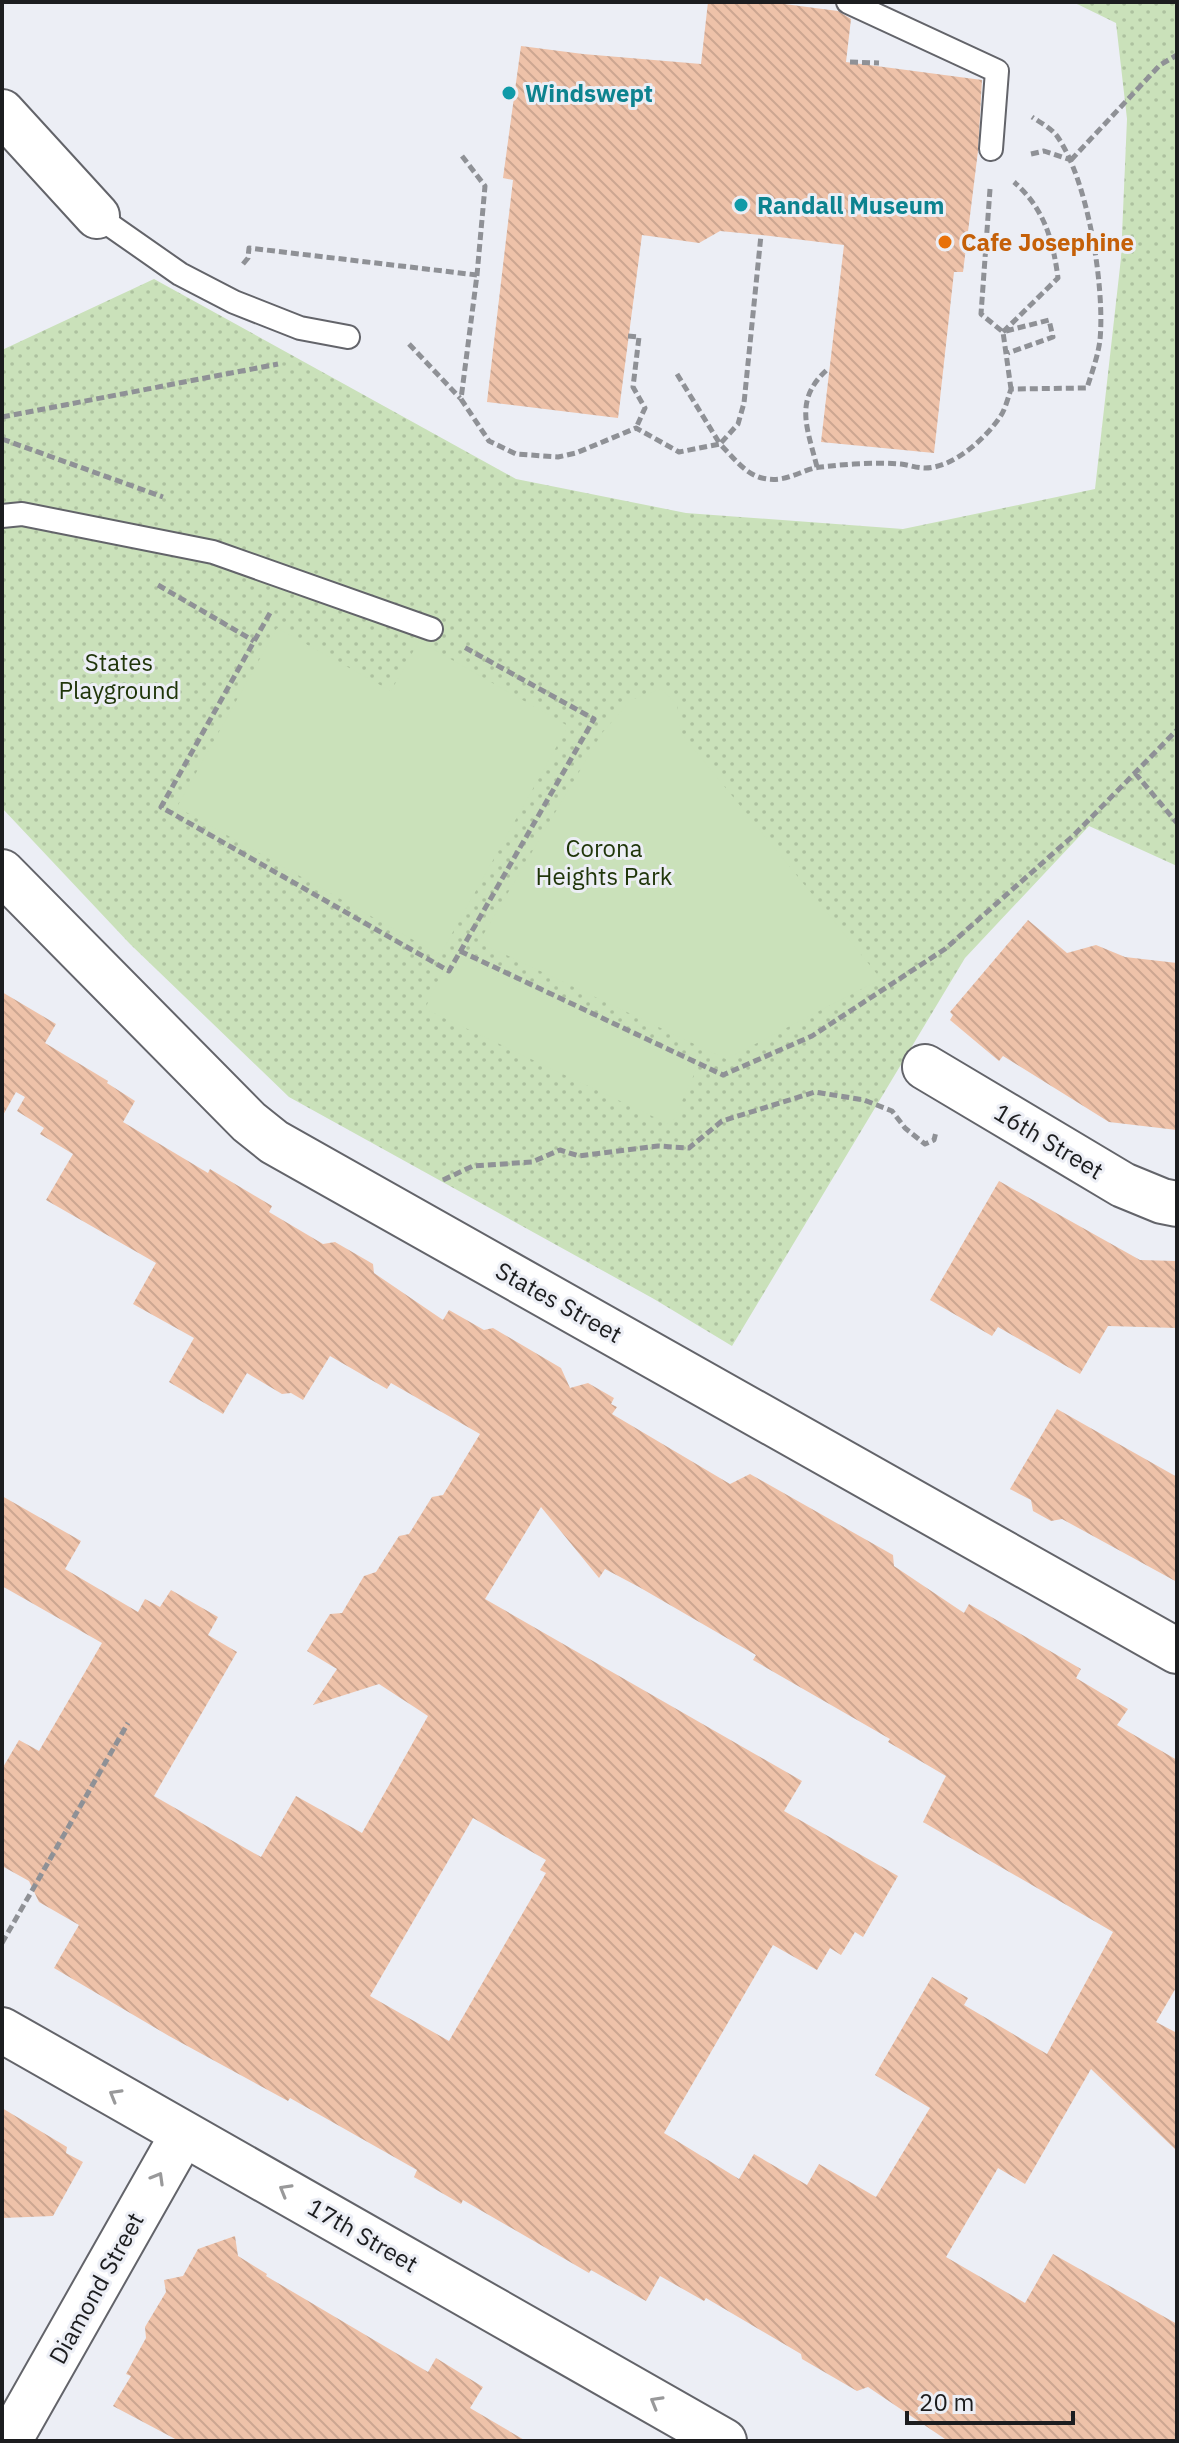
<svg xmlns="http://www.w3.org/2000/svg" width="1179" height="2443" font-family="'IBM Plex Sans',sans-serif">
	<defs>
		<pattern id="grass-dots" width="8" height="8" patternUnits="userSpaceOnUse" patternTransform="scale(2)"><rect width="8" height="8" fill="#cae1ba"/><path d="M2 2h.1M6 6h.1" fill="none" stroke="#adc19f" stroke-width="1.8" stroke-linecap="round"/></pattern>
		<pattern id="building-back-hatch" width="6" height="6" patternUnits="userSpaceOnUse" patternTransform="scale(2)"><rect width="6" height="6" fill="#eec2a9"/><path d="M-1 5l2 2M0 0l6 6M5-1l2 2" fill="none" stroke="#cca691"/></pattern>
	</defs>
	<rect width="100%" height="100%" fill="#eceef5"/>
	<path fill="url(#grass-dots)" d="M1073,2H1177V866L1089,826L965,958L732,1346L654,1299L289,1097L130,944L2,808V350L154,279L516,479L686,513L903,529L1095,489L1121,258L1127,119L1116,23Z"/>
	<path fill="#cae1ba" d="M277,628L391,691L419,641L568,726L440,955L177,807Z
		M661,689L677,704L681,733L881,979L726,1059L479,942L602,733L631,700Z
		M452,950L698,1066L671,1125L425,1009Z"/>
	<path fill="url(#building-back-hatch)" fill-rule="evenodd" d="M708,2H769L838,11L851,19L846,62L982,80L978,151L963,272H954L934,453L821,442L844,245L761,235L720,231L699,243L642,235L618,418L487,402L513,180L503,178L521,46L583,54L701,64Z
		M1028,920L1067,953L1096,945L1125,957L1177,963V1130L1109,1122L1003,1056L999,1061L950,1020L953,1015L950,1012Z
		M2,992L56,1024L45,1043L108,1081L107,1083L135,1101L123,1122L208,1173L210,1169L272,1206L269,1212L323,1244L335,1242L373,1264L374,1273L443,1320L449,1310L484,1330L493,1328L561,1368L570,1388L588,1383L614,1398L611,1404L617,1407L612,1414L730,1484L750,1474L893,1555L894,1566L964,1613L969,1604L1081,1669L1076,1678L1128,1709L1117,1725L1177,1760V1986L1156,2022L1177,2033V2151L1091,2069L1025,2184L998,2168L946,2257L1025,2303L1053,2254L1177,2324V2441H948L868,2387L857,2391L802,2359L801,2354L706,2298L704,2301L660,2276L646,2301L591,2270L589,2273L463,2200L461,2204L414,2177L417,2170L290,2098L288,2101L169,2036L54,1968L79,1925L39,1902L29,1881L2,1866V1769L19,1740L39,1751L102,1643L2,1586V1496L81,1541L65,1569L138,1612L145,1599L160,1607L171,1590L218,1617L208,1635L237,1652L154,1796L261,1857L296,1796L362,1833L428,1716L379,1684L313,1705L337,1669L307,1651L330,1614L342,1613L364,1576L376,1572L399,1536L409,1534L432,1497L443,1495L480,1434L391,1383L387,1389L330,1356L303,1400L291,1393L282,1394L247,1373L223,1414L169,1382L194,1338L133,1304L156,1263L46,1200L73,1154L40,1134L44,1128L17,1111L25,1097L16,1092L2,1117ZM541,1507L599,1578L605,1569L639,1587L756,1655L753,1660L890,1739L888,1742L946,1776L923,1822L1113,1932L1047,2054L964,2005L968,1998L932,1977L875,2075L930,2108L876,2197L819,2164L807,2185L754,2154L739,2179L664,2133L773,1945L817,1970L830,1948L841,1955L855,1932L863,1937L898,1876L784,1811L802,1781L485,1599ZM473,1818L546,1860L540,1870L546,1873L449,2041L370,1996Z
		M999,1181L1140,1260L1177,1261V1328L1108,1326L1080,1374L998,1327L992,1336L930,1300Z
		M1057,1409L1177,1477V1582L1062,1519L1051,1521L1033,1511L1031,1500L1010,1489Z
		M2,2108L67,2147L66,2153L83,2162L53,2216L2,2218Z
		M235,2236L238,2256L267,2274L266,2276L428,2372L436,2358L483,2387L470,2408L526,2441H179L113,2406L131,2376L126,2374L146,2338L145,2327L166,2292L164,2280L183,2276L198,2249Z"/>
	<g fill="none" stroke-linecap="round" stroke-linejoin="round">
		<g stroke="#63646a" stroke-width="26">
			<path id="service" d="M848,2L997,71L991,149
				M97,216L180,274L234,302L300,328L348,337
				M2,516L22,514L213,552L431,629"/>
		</g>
		<g stroke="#63646a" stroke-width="48">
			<path id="minor" d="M2,112L97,216
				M2,872L249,1122L274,1142L1177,1651
				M925,1067L1123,1185L1162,1201L1177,1204
				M9,2441L183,2134"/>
		</g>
		<g stroke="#63646a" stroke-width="48">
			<path id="secondary" d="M2,2030L724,2441"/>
		</g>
		<path stroke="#8f9196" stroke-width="5" stroke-dasharray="8 4" stroke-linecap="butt" d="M850,62L879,63
			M1031,154L1044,151L1071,160
			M462,156L485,186L477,275L461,399L489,441L516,454L558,457L576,453L636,428L679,452L720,444C732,456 745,474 762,478C787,484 801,469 821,467C847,464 876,462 901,464C909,465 917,468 925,468C953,468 985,439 1000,417C1005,410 1008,398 1011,389L1087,388C1092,372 1098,356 1100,340C1105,287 1088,180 1057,136C1051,128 1041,123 1032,117
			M1071,160L1160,65L1177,55
			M990,189L981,314L1003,332L1011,389
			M967,246L985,250
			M243,264L248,258L249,248L477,275
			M1006,331L1049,320L1053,337L1008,353
			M1003,332L1058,278C1053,240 1044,208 1014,182
			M628,336L639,337L633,387L645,408L636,428
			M409,344L460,398
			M677,374L720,444L738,424L744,403L761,235
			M2,417L278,364
			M2,439L163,497
			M817,467C807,427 793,399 829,368
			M158,585L254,641
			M270,613L161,807L449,971L594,719L464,647
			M1135,773L1177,823
			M460,951L723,1075L812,1036L945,949L1074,835L1177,730
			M443,1180L473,1166L532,1162L560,1150L579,1156L658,1146L689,1148L722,1121L815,1092L864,1100L892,1111L905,1128L925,1144L934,1140L936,1132
			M2,1943L128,1723"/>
		<use href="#service" stroke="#fff" stroke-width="22"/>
		<use href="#minor" stroke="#fff" stroke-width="44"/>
		<use href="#secondary" stroke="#fff" stroke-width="44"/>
	</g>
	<defs><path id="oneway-chevron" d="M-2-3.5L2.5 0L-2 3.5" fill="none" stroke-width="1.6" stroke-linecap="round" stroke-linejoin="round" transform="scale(2)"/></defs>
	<g stroke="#99999a">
		<use href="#oneway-chevron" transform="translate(115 2095) rotate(-150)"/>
		<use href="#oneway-chevron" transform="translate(158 2178) rotate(-60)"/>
		<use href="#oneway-chevron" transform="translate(285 2190) rotate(-150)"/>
		<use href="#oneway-chevron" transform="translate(656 2402) rotate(-150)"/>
	</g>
	<g fill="#0f9aa8" stroke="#eceef5" stroke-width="3">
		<circle cx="509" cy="93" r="8"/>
		<circle cx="741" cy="205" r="8"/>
	</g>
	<circle fill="#e8710a" stroke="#eceef5" stroke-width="3" cx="945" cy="242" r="8"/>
	<g text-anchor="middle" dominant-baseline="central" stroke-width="6" stroke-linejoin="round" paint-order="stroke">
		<g font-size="24" font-weight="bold" fill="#0d838f" stroke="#eceef5" text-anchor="start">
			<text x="525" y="93">Windswept</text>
			<text x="757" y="205">Randall Museum</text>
		</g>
		<g font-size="24" font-weight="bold" fill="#c56008" stroke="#eceef5" text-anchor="start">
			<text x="961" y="242">Cafe Josephine</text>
		</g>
		<g font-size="24" fill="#1f3509" stroke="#eceef5">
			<text x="119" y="662">States<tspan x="119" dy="28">Playground</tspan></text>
			<text x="604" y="848">Corona<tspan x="604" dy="28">Heights Park</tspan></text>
		</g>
		<g font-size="24" fill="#1c1d1f" stroke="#eceef5">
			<text transform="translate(1049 1141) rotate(31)">16th Street</text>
			<text transform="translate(559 1302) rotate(29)">States Street</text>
			<text transform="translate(363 2235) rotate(30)">17th Street</text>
			<text transform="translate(96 2288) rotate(-61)">Diamond Street</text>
		</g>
	</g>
	<rect width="1179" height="2443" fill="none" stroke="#1c1d1f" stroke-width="8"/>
	<path d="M907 2411v12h166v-12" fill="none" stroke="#1c1d1f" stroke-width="4"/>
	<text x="919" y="2411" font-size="24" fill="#1c1d1f" stroke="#eceef5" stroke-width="6" paint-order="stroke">20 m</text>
</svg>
